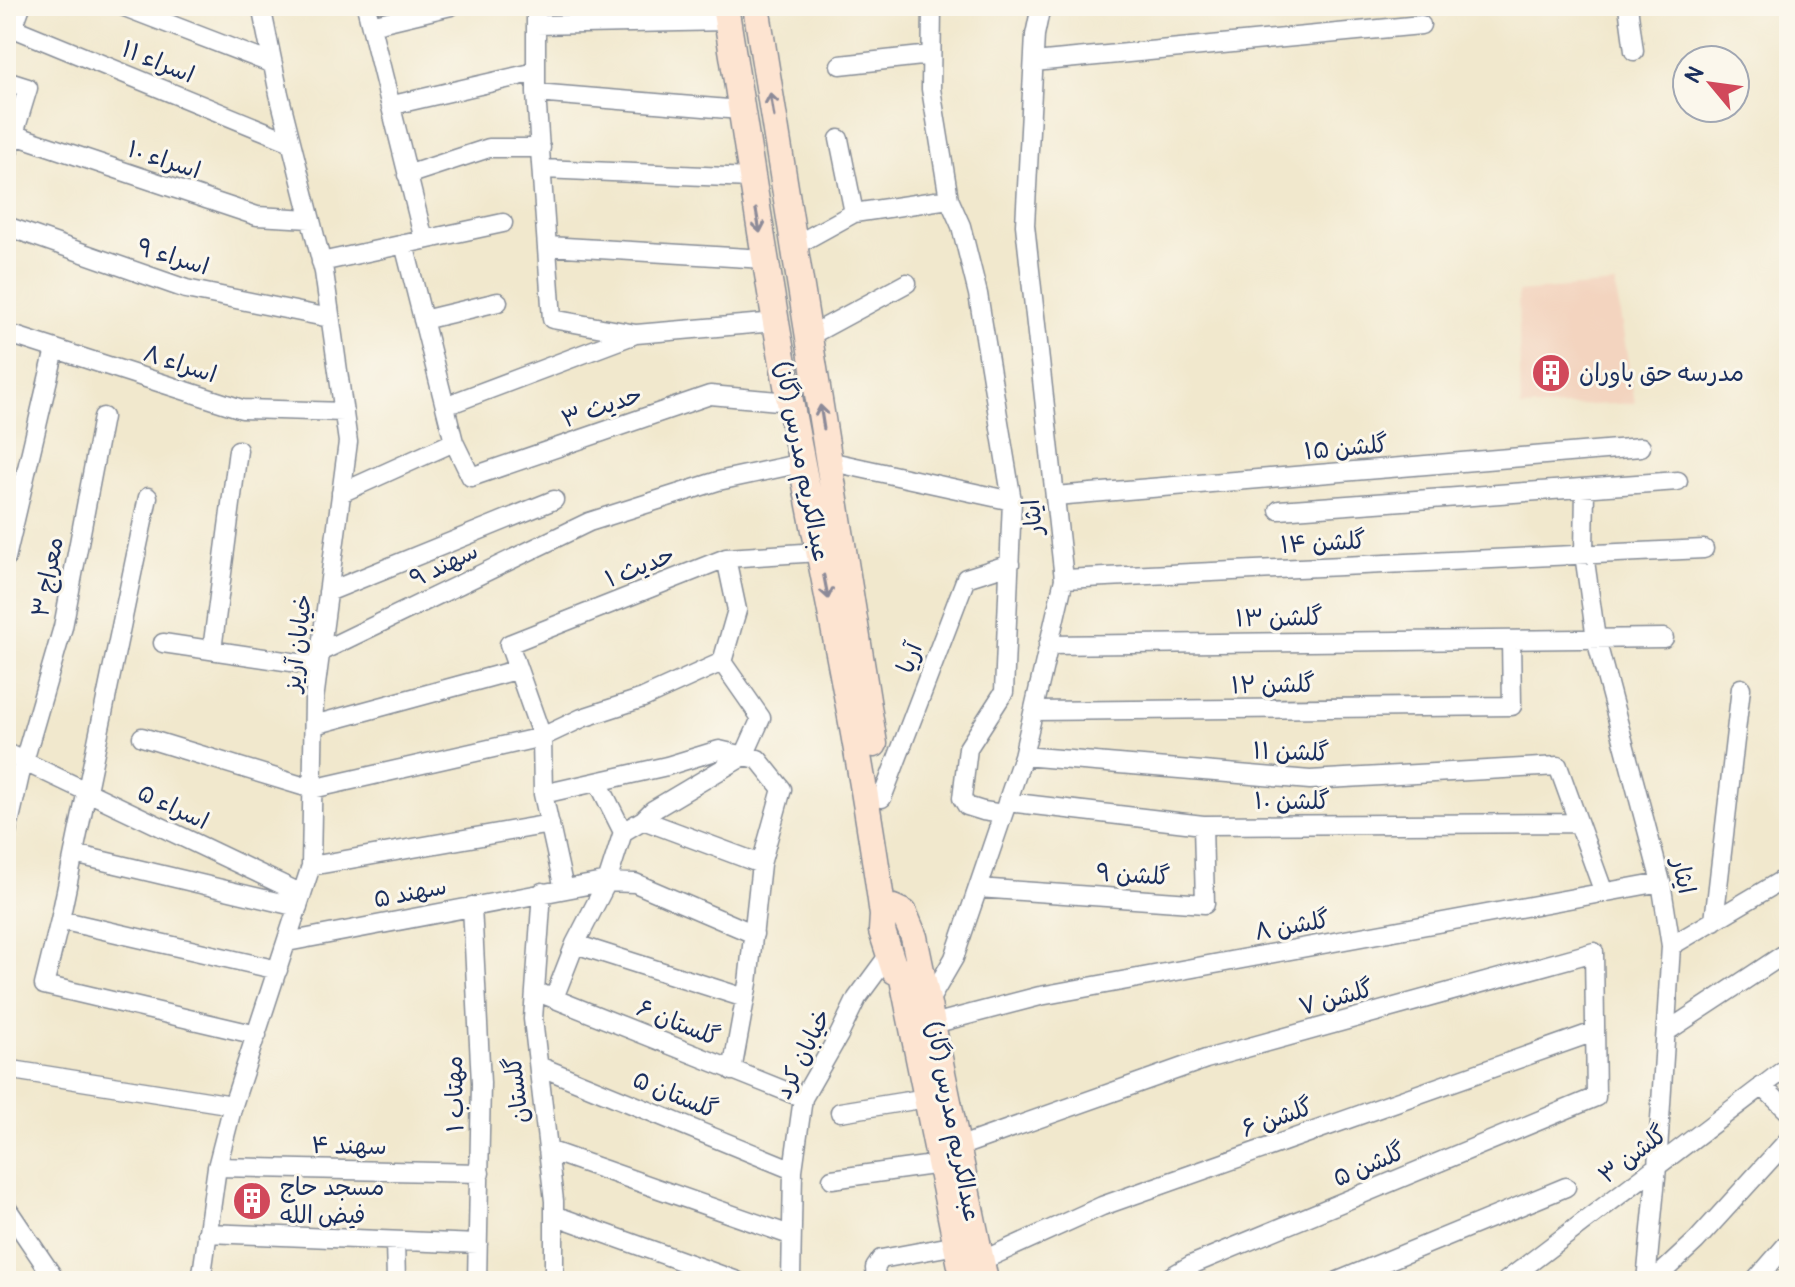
<svg xmlns="http://www.w3.org/2000/svg" width="1795" height="1287" font-family="Pangolin,'Playpen Sans Arabic',sans-serif">
	<rect width="100%" height="100%" fill="#fbf7ec"/>
	<filter id="ink" filterUnits="userSpaceOnUse"><feTurbulence type="fractalNoise" baseFrequency=".0125" numOctaves="2"/><feDisplacementMap in="SourceGraphic" scale="16" xChannelSelector="R" yChannelSelector="G"/><feConvolveMatrix kernelMatrix="1 2 1 2 8 2 1 2 1" color-interpolation-filters="sRGB"/></filter>
	<filter id="wash" filterUnits="userSpaceOnUse"><feTurbulence type="fractalNoise" baseFrequency=".006" numOctaves="4" result="noise"/><feDisplacementMap in="SourceGraphic" scale="32" xChannelSelector="R" yChannelSelector="G"/><feGaussianBlur stdDeviation="1.8" result="paint"/><feColorMatrix in="noise" values="0 0 0 0 0 0 0 0 0 0 0 0 0 0 0 0 0 1.4 0 .05"/><feComposite in="paint" operator="in"/></filter>
	<g filter="url(#wash)">
		<rect width="100%" height="100%" fill="#f1e8cd"/>
		<path fill="#f3d4bf" d="M1615,284L1635,403L1521,408L1518,292Z"/>
	</g>
	<g filter="url(#ink)">
		<g fill="none" stroke-linecap="round" stroke-linejoin="round">
			<g stroke="#868c96" stroke-width="21">
				<path id="street" d="M122,6L273,64
					M366,6L424,240
					M536,6V93L552,319L636,334L776,322
					M932,6L931,89L949,199L961,226L978,294L1012,501L1004,692L968,748L962,798L967,806L983,811L1003,814
					M1628,6L1634,51
					M6,25L291,142
					M371,25L451,6
					M536,25L727,21
					M13,28L21,6
					M1034,62L1421,25
					M840,65L931,55
					M6,81L28,88L6,160
					M536,93L740,110
					M393,105L536,72
					M6,132L257,216L310,219
					M839,139L854,213
					M543,169L750,178
					M407,175L489,148H541
					M6,226L186,289L330,318
					M404,244L454,442L471,477L710,395L790,402
					M548,246L765,259
					M794,246L854,213L949,199
					M321,262L503,223
					M423,320L498,302
					M6,333L242,409L344,412
					M809,336L907,283
					M445,406L633,335
					M828,461L1012,501
					M1585,488L1584,554L1596,639L1661,882L1671,946L1657,1167L1646,1281
					M341,493L454,442
					M1055,496L1641,447
					M148,497L60,920L44,985L257,1035
					M1279,510L1678,481
					M6,558L55,349
					M1064,579L1704,549
					M328,592L554,500
					M163,643L318,666
					M1048,645L1664,638
					M212,650L238,450
					M320,652L589,522L718,481L802,463
					M722,662L761,718L744,756
					M722,662L737,610L726,558
					M1034,711L1512,706L1511,640
					M314,725L516,670
					M142,737L312,789L542,737L582,718L643,698L722,662
					M6,753L302,894
					M1023,756L1310,780L1558,766L1604,893
					M598,782L623,832
					M543,794L667,766L719,750L758,759L782,789L761,864L748,983L732,1071
					M882,798L966,578L1010,564
					M1007,802L1203,825L1578,823
					M643,820L761,864
					M6,837L20,775L63,627L103,417
					M74,854L298,907
					M311,866L550,824
					M978,888L1205,904L1203,825
					M564,889L543,794L542,737L509,644L726,558L819,552
					M542,892L533,1019L554,1201V1281
					M472,906L481,1083L477,1281
					M60,920L278,970
					M1714,921L1741,688
					M287,942L603,882L635,883L754,934
					M575,944L745,998
					M1671,946L1789,876
					M545,995L803,1098
					M554,998L575,944L607,882L623,832L643,820L653,810L744,756
					M929,1001L954,958L1023,756L1064,579L1025,225L1035,35L1041,6
					M933,1024L1040,996L1661,882
					M1666,1032L1789,951
					M539,1066L793,1170
					M6,1069L233,1105
					M1762,1086L1789,1112
					M840,1112L927,1098
					M958,1147L1206,1059L1594,952L1596,1097L1191,1265L1163,1281
					M548,1150L790,1235
					M217,1167L480,1173
					M832,1179L940,1164
					M6,1207L56,1281
					M554,1215L737,1281
					M207,1233L478,1244
					M395,1241L396,1281
					M981,1261L1102,1206L1594,1032
					M201,1281L217,1167L233,1105L311,866L314,700L348,442L324,272L279,94L261,6
					M791,1281L793,1170L803,1098L839,1035L857,998L888,956
					M876,1281L875,1268L881,1259L957,1245
					M1338,1281L1566,1187
					M1506,1281L1789,1066
					M1653,1281L1696,1241L1789,1139
					M1755,1281L1789,1242"/>
			</g>
			<g stroke="#868c96" stroke-width="29">
				<path id="secondary" d="M725,6C747,140 766,274 791,407C823,576 860,744 883,915
					M756,6L874,744
					M919,961L915,968L902,974L895,971L882,931L883,915L893,908L904,913L914,937L985,1281
					M902,974L964,1281"/>
			</g>
			<use href="#street" stroke="#fff" stroke-width="18"/>
			<use href="#secondary" stroke="#fde4d1" stroke-width="26"/>
		</g>
		<defs><path id="oneway-shaft" d="M-6 0H5M1.5-3L5.5 0L1.5 3" fill="none" stroke-width="1.6" stroke-linecap="round" stroke-linejoin="round" transform="scale(2)"/></defs>
		<g stroke="#8c8a98">
			<use href="#oneway-shaft" transform="translate(772 105) rotate(-99)"/>
			<use href="#oneway-shaft" transform="translate(758 221) rotate(80)"/>
			<use href="#oneway-shaft" transform="translate(822 417) rotate(-99)"/>
			<use href="#oneway-shaft" transform="translate(826 587) rotate(79)"/>
		</g>
	</g>
	<defs>
		<g id="building-disc" transform="scale(2)"><circle r="9.5" fill="#d1495b" stroke="#fbf7ec"/><path d="M-4-6H4V6H1V3H-1V6H-4ZM-2.5-4.3h1.7v1.8h-1.7ZM.8-4.3h1.7v1.8H.8ZM-2.5-1h1.7V.8h-1.7ZM.8-1h1.7V.8H.8Z" fill="#fff"/></g>
	</defs>
	<g fill-rule="evenodd">
		<use href="#building-disc" x="1551" y="373"/>
		<use href="#building-disc" x="252" y="1201"/>
	</g>
	<g text-anchor="middle" dominant-baseline="central" stroke-width="6" stroke-linejoin="round" paint-order="stroke">
		<g font-size="24" fill="#1b2f5e" stroke="#fbf7ec">
			<text transform="translate(158 62) rotate(22)">اسراء ۱۱</text>
			<text transform="translate(164 160) rotate(18)">اسراء ۱۰</text>
			<text transform="translate(173 257) rotate(17)">اسراء ۹</text>
			<text transform="translate(180 364) rotate(18)">اسراء ۸</text>
			<text transform="translate(602 407) rotate(-19)">حدیث ۳</text>
			<text transform="translate(1346 448) rotate(-5)">گلشن ۱۵</text>
			<text transform="translate(802 461) rotate(79)">عبدالکریم مدرس (گاز)</text>
			<text transform="translate(1033 517) rotate(-96)">ایثار</text>
			<text transform="translate(1323 543) rotate(-3)">گلشن ۱۴</text>
			<text transform="translate(444 565) rotate(-26)">سهند ۹</text>
			<text transform="translate(640 567) rotate(-22)">حدیث ۱</text>
			<text transform="translate(48 577) rotate(-79)">معراج ۳</text>
			<text transform="translate(1279 618) rotate(-1)">گلشن ۱۳</text>
			<text transform="translate(298 643) rotate(-83)">خیابان آریز</text>
			<text transform="translate(910 658) rotate(-69)">آریا</text>
			<text transform="translate(1273 685) rotate(-1)">گلشن ۱۲</text>
			<text transform="translate(1291 752) rotate(2)">گلشن ۱۱</text>
			<text x="1292" y="801">گلشن ۱۰</text>
			<text transform="translate(173 807) rotate(25)">اسراء ۵</text>
			<text transform="translate(1133 875) rotate(4)">گلشن ۹</text>
			<text transform="translate(1683 876) rotate(78)">ایثار</text>
			<text transform="translate(410 893) rotate(-11)">سهند ۵</text>
			<text transform="translate(1292 926) rotate(-10)">گلشن ۸</text>
			<text transform="translate(1336 998) rotate(-15)">گلشن ۷</text>
			<text transform="translate(678 1023) rotate(22)">گلستان ۶</text>
			<text transform="translate(803 1054) rotate(-64)">خیابان کرد</text>
			<text transform="translate(517 1090) rotate(-97)">گلستان</text>
			<text transform="translate(455 1094) rotate(-91)">مهتاب ۱</text>
			<text transform="translate(675 1095) rotate(22)">گلستان ۵</text>
			<text transform="translate(1277 1118) rotate(-19)">گلشن ۶</text>
			<text transform="translate(953 1121) rotate(79)">عبدالکریم مدرس (گاز)</text>
			<text transform="translate(349 1146) rotate(1)">سهند ۴</text>
			<text transform="translate(1633 1155) rotate(-37)">گلشن ۳</text>
			<text transform="translate(1369 1165) rotate(-23)">گلشن ۵</text>
		</g>
		<g font-size="24" fill="#1b2f5e" stroke="#fbf7ec" text-anchor="start">
			<text x="1579" y="373">مدرسه حق باوران</text>
			<text x="280" y="1187">مسجد حاج<tspan x="280" dy="28">فیض الله</tspan></text>
		</g>
	</g>
	<rect width="1795" height="1287" fill="none" stroke="#fbf7ec" stroke-width="32"/>
	<g transform="translate(1711 84) rotate(299)"><circle r="38" fill="#fbf7ec" stroke="#a1a7b3" stroke-width="2"/>
	<path d="M0-6L14 30L0 20L-14 30Z" fill="#d1495b"/>
	<text y="-12" font-size="22" font-weight="bold" text-anchor="middle" fill="#1b2f5e">N</text>
	</g>
</svg>
